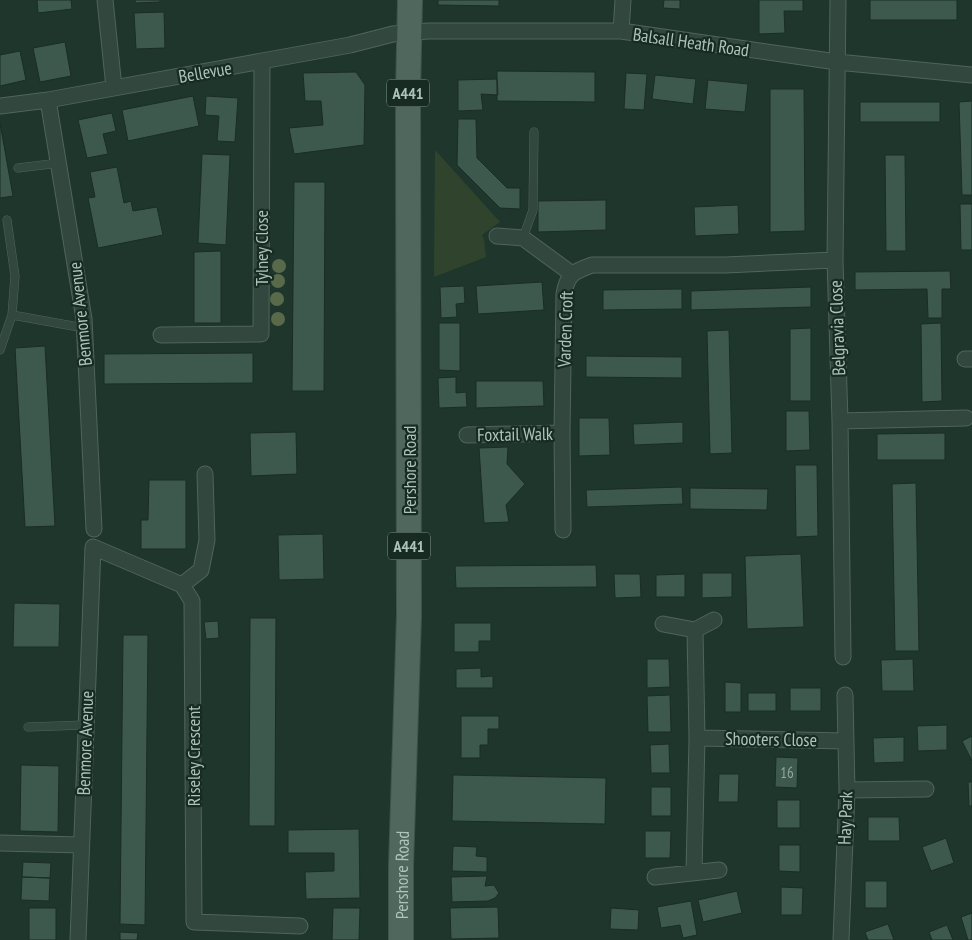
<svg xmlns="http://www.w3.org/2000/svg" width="972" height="940" font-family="'PT Sans Narrow',sans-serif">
	<rect width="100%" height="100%" fill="#1f362c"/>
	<path fill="#30442d" d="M435,150L500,222L482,235L484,240L486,257L434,277Z"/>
	<path fill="#3d594d" stroke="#1a2d25" d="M37,0H71L72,9L38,13Z
		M135,0H160V2L135,3Z
		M438,0H499V6L438,5Z
		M664,0H680V9L663,8Z
		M759,0H803V11H784L785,33L759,34Z
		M870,0H957V20H870Z
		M164,12L165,48L136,49L134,13Z
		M65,42L71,76L40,82L33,48Z
		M20,51L26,80L0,86V55Z
		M497,71L595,72V102L497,101Z
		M356,72L365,85L364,145L294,154L289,128L323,125L321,101H305L303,73Z
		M626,73L647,74L644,110L624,109Z
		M655,75L696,79L693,104L652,99Z
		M497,79L498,95L481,94L483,110L458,111V80Z
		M708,80L748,84L745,112L705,109Z
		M770,89H804L805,231L770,232Z
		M193,96L199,126L128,141L122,110Z
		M206,96L238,98L235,142L217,141L219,116L205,115Z
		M972,101V195H962L959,102Z
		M860,102H940V122H860Z
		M112,113L116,131L103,134L108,154L87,158L78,120Z
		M458,119H476L477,158L507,188H520V209L500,208L457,165Z
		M0,123L13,196L0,198Z
		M202,154L230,155L226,245L198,243Z
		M885,155H905L906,251H886Z
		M117,167L124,203L131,201L133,211L157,207L163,235L98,248L88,198L95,197L90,172Z
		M294,182H325L324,391H292Z
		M606,200V230L538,232V201Z
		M960,204H972V250H961Z
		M738,205L739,234L695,236L694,207Z
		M221,251V323H194V252Z
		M950,271L951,289H942V318H928L927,289L855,290V272Z
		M542,282L544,310L478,314L476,286Z
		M464,286L465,303L456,304L457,317L441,318L440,287Z
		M811,287V307L691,310V291Z
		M682,289V309L603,310V290Z
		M439,323H460V371L439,370Z
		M941,323L942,401L922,402L921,324Z
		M811,328V401H790V329Z
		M729,330L732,453L710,454L707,331Z
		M45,346L55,526L25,527L15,348Z
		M253,353V383L104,384V354Z
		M586,356L682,357V378L586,377Z
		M456,377V393L466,392L467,407L439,408L438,378Z
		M476,381H543L544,406L476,408Z
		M786,411H809L810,450L786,451Z
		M579,418H609L610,455L579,456Z
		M683,422V443L634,445L633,424Z
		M296,432L297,474L251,476L250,433Z
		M945,433V460H877V434Z
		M508,447L507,464L525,484L506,505L509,522L484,523L479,448Z
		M795,465H817L818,536L796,537Z
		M149,480H186V549H141V520H148Z
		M916,483L919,651H895L892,484Z
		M682,487L683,504L587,507L586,490Z
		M690,488L768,489L767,510L690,509Z
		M323,534L324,579L279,580L278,535Z
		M801,554L804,627L747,629L745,556Z
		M596,565L597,587L456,588L455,566Z
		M702,573H732V597L702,598Z
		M614,574H640L641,597L615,598Z
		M685,574V597H656V575Z
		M14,603L60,604L59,647H13Z
		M250,618H276L275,826H249Z
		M218,621L219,638L206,639L204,622Z
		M454,623H491V641H479V652H454Z
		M123,635H148L145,925L120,924Z
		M647,659H669L670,687L647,688Z
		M913,659L914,691H882L881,660Z
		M481,668V677L493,676V688H456V669Z
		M725,682L741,683V712H725Z
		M790,688H821V711H790Z
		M748,693H776V711H748Z
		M670,695L671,732H648L647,696Z
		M461,716H499V729H488V745H480V758H461Z
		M947,725V750L918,751L917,726Z
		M972,736V761L962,741Z
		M904,737V762L874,763L873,738Z
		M669,744L670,773H651L650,745Z
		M776,757L798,758L797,788L775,787Z
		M21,765L59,766L58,832L20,831Z
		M719,774H739L738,802H718Z
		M453,775L606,778L605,824L452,821Z
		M968,782H972V806H969Z
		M651,787H671V816H651Z
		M777,800H800V828H777Z
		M868,817H899L900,841H868Z
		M359,829L360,898L306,899L305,872L334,871V853H288V830Z
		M645,831H671L670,858H645Z
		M946,838L954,863L931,871L922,847Z
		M779,845H800V872L779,871Z
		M453,846L477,847L476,856L487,857V872L452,871Z
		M23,862L51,863L50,878L22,877Z
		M487,876L485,886L494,885L499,893L495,898L488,901L452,902L451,877Z
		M22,877L50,878L49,901L21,900Z
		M865,881H887V908H865Z
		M781,887L803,888L802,915H781Z
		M737,891L742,913L703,922L698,900Z
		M691,901L697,935L683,938L680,925L661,928L657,907Z
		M498,907L499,938L451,939L450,908Z
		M29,908H56V940H29Z
		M333,908H360L359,940H332Z
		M611,908L639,910L638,930L610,929Z
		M972,913V940H968L961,917Z
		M888,924L894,940H868L865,932Z
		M947,925L953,940H932L929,932Z
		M120,932L138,933L137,940H120Z"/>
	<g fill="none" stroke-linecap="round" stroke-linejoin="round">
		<g stroke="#50655c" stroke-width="9">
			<path id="lane" d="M18,168L59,163
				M7,220L15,276L12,315L84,328
				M523,238L533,210L534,132
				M0,350L12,315
				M28,727L85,725"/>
		</g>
		<g stroke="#50655c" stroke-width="17">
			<path id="street" d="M105,0L114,88
				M838,0L835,260L840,421L843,657
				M621,31L623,0
				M48,100L84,319L94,529
				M0,106L48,100L262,61L350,45L393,34L428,31H621L837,62L972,75
				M497,236L523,238L572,274
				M161,335L261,334L262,61
				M965,359H972
				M840,421L966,418
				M467,435L562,433
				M563,530L562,433L564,294C567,274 575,271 592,265H725L835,260
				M182,585L201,570L207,540L205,474
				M663,624L695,630L714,620
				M697,738L845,741
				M847,790L926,789
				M0,843L81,845
				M694,872L697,738L695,630
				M655,877L719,870
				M78,940L93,547L182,585L192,601L194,922L300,926
				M841,940L847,790L845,695"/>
		</g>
		<g stroke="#3f534b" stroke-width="26">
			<g id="primary">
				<path id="s1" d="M401,940V866L409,616L408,94L410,0"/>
			</g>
		</g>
		<use href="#lane" stroke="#32473e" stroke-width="8"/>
		<use href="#street" stroke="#32473e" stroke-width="15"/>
		<use href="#primary" stroke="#50675d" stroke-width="24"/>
	</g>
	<g fill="#596a4b">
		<circle cx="279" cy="266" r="7"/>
		<circle cx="278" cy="281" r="7"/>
		<circle cx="277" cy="299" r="7"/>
		<circle cx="278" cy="319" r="7"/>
	</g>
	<g text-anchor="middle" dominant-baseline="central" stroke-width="4.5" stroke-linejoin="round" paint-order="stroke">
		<g font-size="15" fill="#90a9a0">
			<text x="787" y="772">16</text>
		</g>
		<g fill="#182b23" stroke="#80968d" stroke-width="1">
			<rect x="387" y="79.5" width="42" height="27" rx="4"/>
			<rect x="388" y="532.5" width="42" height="27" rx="4"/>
		</g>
		<g font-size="16" font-weight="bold" fill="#acc4bb">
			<text x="408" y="93">A441</text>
			<text x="409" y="546">A441</text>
		</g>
		<g font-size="18" fill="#acc4bb" stroke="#182b23">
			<text transform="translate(691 42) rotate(8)">Balsall Heath Road</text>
			<text transform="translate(205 72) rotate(-10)">Bellevue</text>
			<text transform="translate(261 248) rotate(-90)">Tylney Close</text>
			<text transform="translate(80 314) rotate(-96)">Benmore Avenue</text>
			<text transform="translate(837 328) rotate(-92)">Belgravia Close</text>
			<text transform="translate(565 329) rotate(-88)">Varden Croft</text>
			<text transform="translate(515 434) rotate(-1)">Foxtail Walk</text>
			<text transform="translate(409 470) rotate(-90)">Pershore Road</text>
			<text transform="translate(771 739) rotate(1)">Shooters Close</text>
			<text transform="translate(85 743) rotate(-88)">Benmore Avenue</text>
			<text transform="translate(193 756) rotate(-90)">Riseley Crescent</text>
			<text transform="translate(845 818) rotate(-88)">Hay Park</text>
			<text stroke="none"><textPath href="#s1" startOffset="65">Pershore Road</textPath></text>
		</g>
	</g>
</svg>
